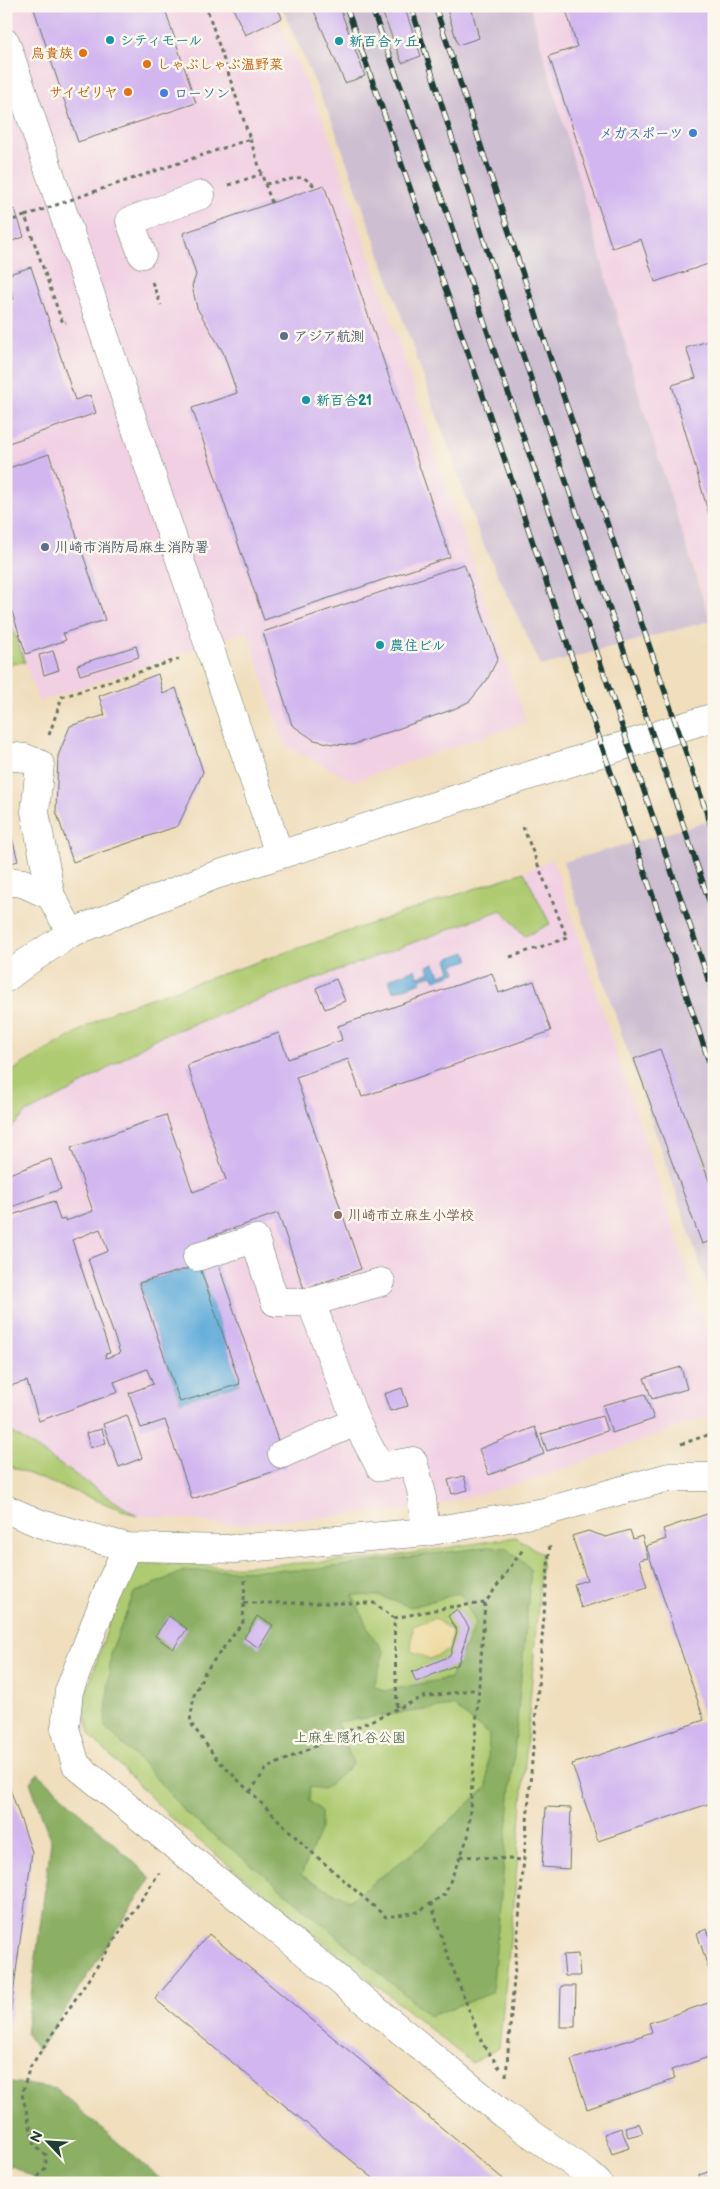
<svg xmlns="http://www.w3.org/2000/svg" width="720" height="2189" font-family="'Balsamiq Sans','Klee One',sans-serif">
	<rect width="100%" height="100%" fill="#fbf7ec"/>
	<filter id="ink" filterUnits="userSpaceOnUse"><feTurbulence type="fractalNoise" baseFrequency=".02" numOctaves="2"/><feDisplacementMap in="SourceGraphic" scale="10" xChannelSelector="R" yChannelSelector="G"/><feConvolveMatrix kernelMatrix="1 2 1 2 8 2 1 2 1" color-interpolation-filters="sRGB"/></filter>
	<filter id="wash" filterUnits="userSpaceOnUse"><feTurbulence type="fractalNoise" baseFrequency=".0096" numOctaves="4" result="noise"/><feDisplacementMap in="SourceGraphic" scale="20" xChannelSelector="R" yChannelSelector="G"/><feGaussianBlur stdDeviation="1.12" result="paint"/><feColorMatrix in="noise" values="0 0 0 0 0 0 0 0 0 0 0 0 0 0 0 0 0 1.4 0 .05"/><feComposite in="paint" operator="in"/></filter>
	<g filter="url(#wash)">
		<rect width="100%" height="100%" fill="#f0debd"/>
		<path fill="#f1d0e3" d="M6,6H272L326,127L526,722L353,781L284,745L247,631L39,702L6,610Z
			M530,6H714V630L643,408Z
			M553,859L714,1353V1414L540,1478L427,1508L244,1524H215L187,1519L137,1516L6,1465V1076L21,1065L115,1010L524,872Z"/>
		<path fill="#cebed1" d="M281,6H530L643,408L710,621L541,666L481,539L334,126Z
			M714,820V1305L563,862Z"/>
		<path fill="#afcb71" stroke="#678452" d="M6,610L25,662L6,665Z
			M524,872L550,924L525,936L501,910L156,1038L74,1089L26,1113L6,1134V1076L21,1065L115,1010Z
			M6,1428L137,1516L6,1465Z
			M516,1537L542,1554L514,1902L499,2048L472,2063L170,1817L90,1735L85,1717V1697L125,1575L139,1563L223,1567L375,1559Z"/>
		<path fill="#8baf63" stroke="#55764c" fill-rule="evenodd" d="M487,1547L506,1548L531,1569L492,1993L430,2016L267,1877L188,1815L147,1768L105,1727L111,1652L134,1593L184,1571L310,1570ZM460,1593L476,1623L450,1678L384,1691L374,1686L384,1652L369,1631L353,1595L379,1596L411,1607ZM453,1706L489,1735L487,1787L423,1845L349,1901L301,1875L321,1829V1811L309,1800L310,1787L324,1789L353,1764L337,1722Z
			M38,1773L151,1878L38,2051L26,2034L51,1842L30,1782Z
			M6,2081L56,2089L165,2183H40L12,2165L6,2168Z"/>
		<path fill="#eeda9e" stroke="#868c69" d="M434,1618L452,1631L449,1650L430,1659L411,1651L413,1626Z"/>
		<path fill="#63addb" stroke="#417588" d="M466,952L469,960L453,965L456,973L435,980L432,975L420,979L421,982L393,992L389,979L415,969L418,977L430,972L427,966L435,964L440,975L451,971L447,959Z
			M199,1265L240,1384L180,1402L139,1283Z"/>
		<g id="blocks">
			<path fill="#d1b6f0" fill-rule="evenodd" d="M33,6H164L196,103L78,142Z
				M232,6H277L282,18L245,35Z
				M312,6H339L365,76L345,83Z
				M380,6H404L421,56L402,63Z
				M446,6H471L479,38L458,45Z
				M565,6H714V262L655,282L641,239L612,248L549,56L577,47Z
				M324,185L450,557L264,620L192,408L237,393L223,352L197,308L192,286L196,275L183,233Z
				M15,209L24,237L6,243V212Z
				M31,267L75,400L90,395L96,413L6,444V302L14,299L6,275Z
				M714,339V529H713L672,385L696,378L686,348Z
				M49,454L105,620L63,633L66,640L26,654L6,594V469Z
				M464,564L498,658L487,680L470,701L454,709L352,745L333,744L314,740L292,725L263,632Z
				M136,646L139,657L80,675L77,665Z
				M53,651L59,670L44,675L39,655Z
				M158,674L163,694L176,688L203,772L178,826L73,862L56,811L58,756L70,726L105,715L99,696Z
				M6,794H10L8,822L18,861L11,863L6,862Z
				M492,973L499,993L534,981L551,1031L362,1097L348,1059L296,1077L361,1269L304,1289L278,1213L209,1237L287,1467L192,1499L165,1420L141,1428L129,1393L153,1384L147,1369L114,1382L118,1392L39,1421L27,1381L6,1387V1217L54,1201L60,1220L66,1219V1221L93,1211L71,1148L166,1115L193,1192L226,1180L187,1065L279,1033L288,1059L342,1040L338,1026ZM100,1229L108,1251L88,1259L120,1353L106,1358L105,1354L110,1353L72,1240ZM199,1265L240,1384L180,1402L139,1283Z
				M336,979L345,1001L325,1009L316,988Z
				M660,1049L714,1194V1240L702,1244L634,1059Z
				M51,1159L61,1189L6,1209V1175Z
				M681,1367L687,1389L652,1399L644,1378Z
				M402,1388L408,1406L390,1411L384,1394Z
				M645,1394L654,1419L612,1433L603,1405Z
				M127,1415L142,1458L119,1467L103,1424Z
				M602,1416L607,1431L547,1451L541,1434Z
				M535,1427L544,1454L489,1475L479,1449Z
				M102,1429L106,1443L90,1448L86,1433Z
				M464,1476L468,1490L452,1494L448,1480Z
				M707,1514L712,1526L714,1525V1802L598,1841L572,1764L704,1720L646,1546L666,1539L663,1529Z
				M630,1530L633,1539L642,1536L648,1558L639,1560L647,1587L581,1608L574,1584L587,1580L572,1536L588,1531L606,1537Z
				M457,1609L469,1627L458,1664L416,1682L412,1672L450,1656L457,1631L448,1616Z
				M169,1616L187,1629L173,1649L155,1636Z
				M257,1616L273,1625L259,1648L244,1638Z
				M7,1780L32,1852L7,2039H6Z
				M546,1807L571,1808L569,1869L542,1867Z
				M707,1929L714,1949L713,1983L697,1933Z
				M209,1934L508,2183H379L155,1999Z
				M578,1954L580,1976H565L563,1955Z
				M561,1986H576L575,2027H560Z
				M714,2001V2055L671,2070L675,2079L587,2109L571,2060L652,2032L649,2023Z
				M639,2123L643,2133L628,2137L625,2127Z
				M621,2128L629,2148L612,2154L604,2134Z
				M714,2170V2183H701L699,2175Z"/>
		</g>
	</g>
	<g filter="url(#ink)">
		<use href="#blocks" fill-opacity="0" stroke="#687564" stroke-width="1"/>
		<g fill="none" stroke-linecap="round" stroke-linejoin="round">
			<g stroke="#687564" stroke-width="29">
				<path id="minor" d="M6,43L279,854
					M142,254L130,221L201,195
					M6,756L25,758L40,764L35,812L51,896L71,933
					M6,881L23,883L51,896
					M6,978L27,962L71,933L213,876L714,717
					M197,1257L255,1239L275,1302H311L356,1422L380,1467L413,1461L421,1490L426,1532
					M311,1302L381,1282
					M282,1454L356,1422
					M6,1509L41,1524L127,1547L236,1549L426,1532L544,1512L669,1477H709L714,1479
					M127,1547L110,1585L69,1691L65,1728L76,1765L503,2114L587,2173L598,2183"/>
			</g>
			<path stroke="#687564" stroke-width="3" stroke-dasharray="4 4" stroke-linecap="butt" d="M250,139L265,184L303,177L316,187
				M265,184L272,203
				M229,185L262,174
				M93,192L250,139L206,6
				M6,222L25,216L59,313L63,323L66,322
				M152,282L161,305
				M49,735L62,697L179,659
				M510,957L567,938L523,827
				M681,1444L714,1433
				M245,1580L243,1622L205,1672L194,1695L190,1722L216,1758L250,1792L308,1849L386,1917L418,1912L445,1894L468,1837L485,1603L524,1548
				M244,1603H374L394,1618L397,1709
				M394,1618L450,1607L485,1603
				M250,1792L267,1768L423,1697L478,1689
				M460,1856L525,1860
				M431,1903L445,1948L482,2043L501,2070
				M506,2076L550,1542
				M33,2183L46,2167V2155L35,2146L22,2094L29,2069L159,1873"/>
			<use href="#minor" stroke="#fff" stroke-width="28"/>
			<g stroke="#1f3d34" stroke-width="5.5">
				<path id="rail" d="M346,6L479,384L714,1076
					M371,6L445,207L714,996
					M411,6L484,241L714,915
					M435,6L551,360L714,834"/>
			</g>
			<use href="#rail" stroke="#fbf7ec" stroke-width="4" stroke-dasharray="11" stroke-linecap="butt"/>
			<path stroke="#687564" stroke-width="3" stroke-dasharray="4 4" stroke-linecap="butt" d="M25,216L93,192"/>
		</g>
	</g>
	<g fill="#0f9aa8" stroke="#fbf7ec" stroke-width="2">
		<circle cx="110" cy="40" r="5"/>
		<circle cx="339" cy="41" r="5"/>
		<circle cx="306" cy="400" r="5"/>
		<circle cx="380" cy="645" r="5"/>
	</g>
	<g fill="#e8710a" stroke="#fbf7ec" stroke-width="2">
		<circle cx="83" cy="53" r="5"/>
		<circle cx="147" cy="64" r="5"/>
		<circle cx="128" cy="92" r="5"/>
	</g>
	<g fill="#3f7fe0" stroke="#fbf7ec" stroke-width="2">
		<circle cx="164" cy="93" r="5"/>
		<circle cx="693" cy="133" r="5"/>
	</g>
	<g fill="#5c6f8a" stroke="#fbf7ec" stroke-width="2">
		<circle cx="284" cy="336" r="5"/>
		<circle cx="45" cy="547" r="5"/>
	</g>
	<circle fill="#8d6e63" stroke="#fbf7ec" stroke-width="2" cx="338" cy="1215" r="5"/>
	<g text-anchor="middle" dominant-baseline="central" stroke-width="5" stroke-linejoin="round" paint-order="stroke">
		<g font-size="14" font-weight="bold" fill="#0d838f" stroke="#fbf7ec" text-anchor="start">
			<text x="120" y="40">シティモール</text>
			<text x="349" y="41">新百合ヶ丘</text>
			<text x="316" y="400">新百合21</text>
			<text x="390" y="645">農住ビル</text>
		</g>
		<g font-size="14" font-weight="bold" fill="#c56008" stroke="#fbf7ec" text-anchor="end">
			<text x="73" y="53">鳥貴族</text>
			<text x="157" y="64" text-anchor="start">しゃぶしゃぶ温野菜</text>
			<text x="118" y="92">サイゼリヤ</text>
		</g>
		<g font-size="14" font-weight="bold" fill="#366cbe" stroke="#fbf7ec" text-anchor="start">
			<text x="174" y="93">ローソン</text>
			<text x="683" y="133" text-anchor="end">メガスポーツ</text>
		</g>
		<g font-size="14" font-weight="bold" fill="#4e5e75" stroke="#fbf7ec" text-anchor="start">
			<text x="294" y="336">アジア航測</text>
			<text x="55" y="547">川崎市消防局麻生消防署</text>
		</g>
		<g font-size="14" font-weight="bold" fill="#785e54" stroke="#fbf7ec" text-anchor="start">
			<text x="348" y="1215">川崎市立麻生小学校</text>
		</g>
		<g font-size="14" fill="#436043" stroke="#fbf7ec">
			<text x="350" y="1737">上麻生隠れ谷公園</text>
		</g>
	</g>
	<rect width="720" height="2189" fill="none" stroke="#fbf7ec" stroke-width="25"/>
	<g transform="translate(48 2142) rotate(295)" stroke="#fbf7ec" stroke-width="4" paint-order="stroke">
	<path d="M0-4L9 19L0 12L-9 19Z" fill="#1f3d34"/>
	<text y="-8" font-size="14" font-weight="bold" text-anchor="middle" fill="#1f3d34">N</text>
	</g>
</svg>
